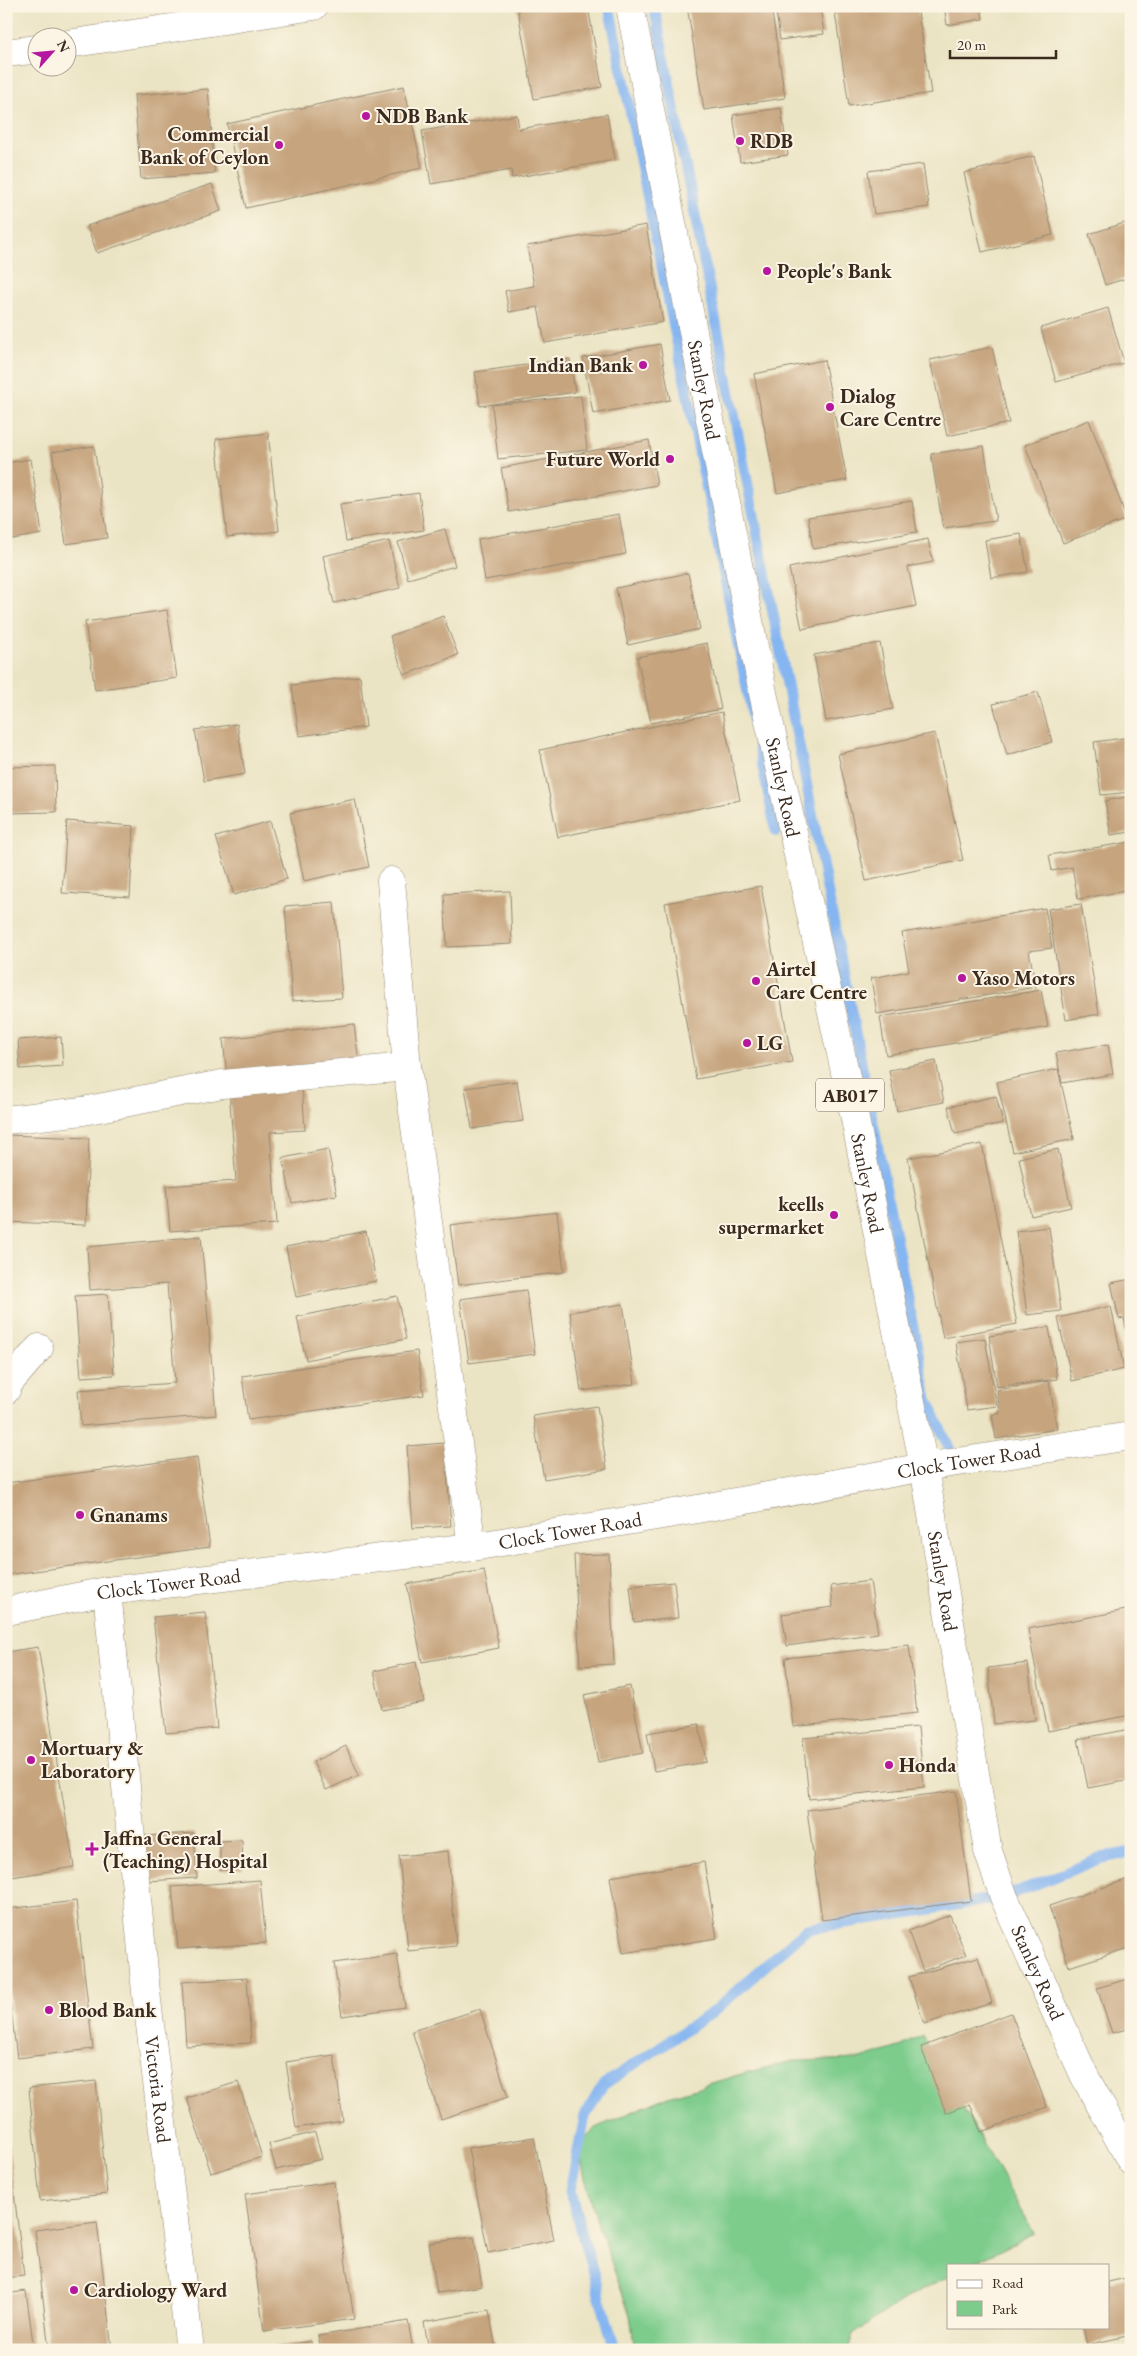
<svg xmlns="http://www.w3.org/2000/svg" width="1137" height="2356" font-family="'EB Garamond',serif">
	<rect width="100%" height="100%" fill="#fcf5e5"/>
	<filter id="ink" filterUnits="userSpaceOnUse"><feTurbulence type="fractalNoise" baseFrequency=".02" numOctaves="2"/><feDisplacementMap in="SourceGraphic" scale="10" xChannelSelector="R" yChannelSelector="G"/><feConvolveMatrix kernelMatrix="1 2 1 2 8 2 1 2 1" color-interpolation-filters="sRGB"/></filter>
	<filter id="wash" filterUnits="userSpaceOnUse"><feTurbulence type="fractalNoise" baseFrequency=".0096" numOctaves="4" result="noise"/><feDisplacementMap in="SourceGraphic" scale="20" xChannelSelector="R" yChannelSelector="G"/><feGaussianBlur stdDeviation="1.12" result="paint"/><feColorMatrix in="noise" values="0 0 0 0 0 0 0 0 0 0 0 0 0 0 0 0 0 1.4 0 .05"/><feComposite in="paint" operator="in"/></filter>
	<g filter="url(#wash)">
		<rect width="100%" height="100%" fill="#ebe4c4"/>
		<path fill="#7dcc8c" stroke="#5c7b55" d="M922,2035L1034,2233L971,2265H948V2276L904,2299L853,2334L848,2350H635L630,2315L599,2228L585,2178L579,2151L586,2137L595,2128L669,2096L748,2072L794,2061L861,2059L902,2046Z"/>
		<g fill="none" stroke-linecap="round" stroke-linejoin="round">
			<path stroke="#86b6f1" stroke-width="11" d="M609,6L776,831
				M654,6L927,1399L950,1450
				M615,2350L570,2191L585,2116L603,2085L714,2011L807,1929L1004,1897L1102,1858L1131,1852"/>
		</g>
		<g id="blocks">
			<path fill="#c6a47e" d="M517,6H588L602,87L534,99Z
				M687,6H771L785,98L704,110Z
				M809,6H820L824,34L780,40L776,11Z
				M834,6H917L931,93L849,106Z
				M944,6H981L983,19L947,25Z
				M404,86L422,168L246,208L227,124Z
				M208,89L215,173L141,179L134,95Z
				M781,108L788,155L740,162L733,115Z
				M607,114L615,160L512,178L511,170L431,184L422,131L517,115L519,129Z
				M1034,156L1053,235L982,252L964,173Z
				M923,164L929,207L874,214L868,171Z
				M212,184L221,211L97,253L87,226Z
				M1131,221V277L1105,285L1089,234Z
				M646,225L663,322L545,343L538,307L509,312L505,291L534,286L527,246Z
				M1108,308L1124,363L1056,382L1041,328Z
				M660,344L670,400L593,414L583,358Z
				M992,347L1009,423L947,436L930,360Z
				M570,359L575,392L480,406L475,372Z
				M824,360L847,480L777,493L754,374Z
				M581,396L587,450L498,459L492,405Z
				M1089,420L1127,519L1063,543L1025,445Z
				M268,433L279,531L227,537L216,439Z
				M649,440L657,485L509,512L501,468Z
				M94,446L107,538L66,544L52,452Z
				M984,446L996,521L943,528L931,454Z
				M31,459L42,534L6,540V463Z
				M419,493L424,530L346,541L340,504Z
				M912,501L917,532L813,549L808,517Z
				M619,514L626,554L485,580L478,539Z
				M445,529L455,566L408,579L398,542Z
				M1021,534L1028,572L991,578L985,540Z
				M928,539L933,562L908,567L916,606L802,629L789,568Z
				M389,541L400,588L334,603L323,556Z
				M688,573L700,629L628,645L616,588Z
				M167,610L177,678L95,690L85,622Z
				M443,616L458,655L404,675L390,636Z
				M707,643L721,709L651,723L637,657Z
				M880,643L893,709L826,721L814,655Z
				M360,676L366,727L299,736L292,685Z
				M1038,692L1052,742L1007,755L993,704Z
				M722,712L740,800L558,837L540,750Z
				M237,724L245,774L204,781L195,730Z
				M935,733L963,860L866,881L838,754Z
				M1131,737V792L1101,795L1094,742Z
				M55,766L56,812L6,813V767Z
				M1131,796V832L1111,835L1105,801Z
				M355,799L369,867L304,881L290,813Z
				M67,821L134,826L130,897L62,893Z
				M270,821L287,879L234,895L216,837Z
				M1131,842V890L1078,899L1072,867L1052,871L1049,855Z
				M761,886L792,1062L696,1079L665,903Z
				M510,891L512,944L447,947L444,894Z
				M334,902L342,998L292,1001L285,906Z
				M1081,904L1099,1014L1066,1020L1048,909Z
				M1045,908L1052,948L1029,951L1036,987L877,1014L871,978L909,971L902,933Z
				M1041,990L1048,1027L886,1055L880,1017Z
				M354,1024L359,1063L227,1077L223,1039Z
				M61,1037L63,1066L20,1069L18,1040Z
				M1108,1044L1113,1074L1062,1083L1056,1053Z
				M936,1061L944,1102L897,1111L889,1070Z
				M1058,1069L1074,1139L1013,1152L997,1082Z
				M517,1081L523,1121L472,1129L465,1088Z
				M302,1085L305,1130L270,1132L277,1224L170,1231L166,1186L236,1181L229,1089Z
				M996,1096L1003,1123L955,1134L948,1107Z
				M6,1135L89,1138L86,1225L6,1222Z
				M982,1144L1017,1324L943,1338L908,1158Z
				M328,1149L337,1195L292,1203L283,1158Z
				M1058,1149L1071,1207L1031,1216L1019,1158Z
				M557,1212L564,1272L458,1285L450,1225Z
				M1049,1227L1061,1311L1027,1315L1016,1231Z
				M366,1231L376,1281L296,1297L286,1247Z
				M201,1236L216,1415L81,1426L78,1390L175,1383L167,1284L90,1290L87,1247Z
				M1131,1279V1348H1130L1124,1318L1119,1319L1111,1283Z
				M526,1290L535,1354L469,1363L460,1299Z
				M108,1294L114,1375L81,1377L75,1296Z
				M397,1296L406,1339L306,1360L297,1317Z
				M623,1304L635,1384L581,1391L570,1312Z
				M1111,1306L1124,1369L1072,1381L1058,1318Z
				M1049,1327L1057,1379L997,1387L989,1336Z
				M985,1338L997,1406L967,1410L956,1342Z
				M417,1351L424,1395L248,1420L242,1376Z
				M1049,1381L1057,1429L996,1439L992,1415L1000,1413L997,1390Z
				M597,1406L607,1469L544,1479L533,1416Z
				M445,1443L451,1526L413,1528L407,1446Z
				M197,1457L210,1547L6,1575V1483Z
				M609,1554L614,1664L580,1666L574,1555Z
				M484,1570L499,1648L422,1662L407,1584Z
				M870,1581L878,1633L787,1646L782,1614L833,1607L831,1586Z
				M674,1582L678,1618L634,1622L630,1586Z
				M1131,1609V1715L1048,1731L1028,1629Z
				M205,1612L217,1728L166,1733L153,1617Z
				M909,1645L917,1713L793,1727L785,1658Z
				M38,1647L74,1867L6,1878V1652Z
				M416,1662L424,1702L382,1710L374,1671Z
				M1028,1663L1035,1720L994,1724L988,1668Z
				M630,1686L643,1753L598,1762L584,1695Z
				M699,1724L706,1762L654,1771L647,1733Z
				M918,1727L924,1787L809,1799L803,1738Z
				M1131,1729V1780L1088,1788L1078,1739Z
				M346,1746L359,1775L326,1790L313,1762Z
				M956,1791L971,1901L822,1920L807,1810Z
				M194,1833L197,1878L147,1881L144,1836Z
				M242,1840L243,1869L220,1870V1841Z
				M448,1851L456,1946L408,1951L399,1856Z
				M704,1862L717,1938L623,1953L610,1877Z
				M1131,1878V1947L1069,1967L1049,1906Z
				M260,1880L266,1943L178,1949L172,1887Z
				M76,1901L93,2049L17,2058L6,1970V1909Z
				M950,1915L966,1955L923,1971L908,1931Z
				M397,1954L405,2007L342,2016L334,1963Z
				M978,1957L992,2003L924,2024L909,1977Z
				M247,1978L251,2043L186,2046L182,1982Z
				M1131,1978V2028L1112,2033L1097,1988Z
				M480,2009L508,2097L441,2119L412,2031Z
				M1011,2013L1047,2107L981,2132L970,2104L946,2113L921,2047Z
				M334,2055L343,2121L296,2128L286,2062Z
				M96,2081L107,2194L40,2201L29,2088Z
				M238,2082L262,2157L211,2173L187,2098Z
				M6,2126L24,2276L6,2278Z
				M315,2132L322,2159L276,2170L269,2144Z
				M534,2137L554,2240L488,2253L468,2148Z
				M334,2182L354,2319L264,2331L245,2194Z
				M97,2222L112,2350H49L35,2230Z
				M474,2237L482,2286L437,2293L429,2243Z
				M1131,2277V2335L1087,2345L1083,2327H1108V2282Z
				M26,2291L34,2350H6V2294Z
				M489,2310L496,2350H429L424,2322Z
				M408,2321L413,2350H321L318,2336Z
				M311,2341L312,2350H263V2349Z"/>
		</g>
	</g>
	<g filter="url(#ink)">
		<use href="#blocks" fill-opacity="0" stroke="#938771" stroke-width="1"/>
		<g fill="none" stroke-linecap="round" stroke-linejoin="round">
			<g stroke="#938771" stroke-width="29">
				<g id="minor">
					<path d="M68,44L314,6"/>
					<path d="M6,53L38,49"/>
					<path d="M391,881L407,1067L472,1547"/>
					<path d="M6,1120L83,1111L222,1084L407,1067"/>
					<path d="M6,1390L9,1383L39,1348"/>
					<path id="s1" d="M107,1591L146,1992L190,2350"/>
					<path id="s2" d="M6,1611L107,1591L472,1547L692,1510L924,1467L1131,1436"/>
				</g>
			</g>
			<g stroke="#938771" stroke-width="29">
				<g id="major">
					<path id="s3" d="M630,6L763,693L854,1114L924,1467L988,1851L1004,1897L1084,2075L1131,2161"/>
				</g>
			</g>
			<use href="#minor" stroke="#fff" stroke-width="28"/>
			<use href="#major" stroke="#fff" stroke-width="28"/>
		</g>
	</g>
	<g fill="#b5179e" stroke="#fcf5e5" stroke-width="2">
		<circle cx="366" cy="116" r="5"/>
		<circle cx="740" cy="141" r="5"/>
		<circle cx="279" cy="145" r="5"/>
		<circle cx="767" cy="271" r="5"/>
		<circle cx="643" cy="365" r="5"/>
		<circle cx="830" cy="407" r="5"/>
		<circle cx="670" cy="459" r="5"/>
		<circle cx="962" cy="978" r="5"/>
		<circle cx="756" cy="981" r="5"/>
		<circle cx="747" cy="1043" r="5"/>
		<circle cx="834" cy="1215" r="5"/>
		<circle cx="80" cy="1515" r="5"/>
		<circle cx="31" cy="1760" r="5"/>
		<circle cx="889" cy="1765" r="5"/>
		<path d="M89.5 1841.5h5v5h5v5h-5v5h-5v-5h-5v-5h5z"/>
		<circle cx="49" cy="2010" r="5"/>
		<circle cx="74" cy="2290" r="5"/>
	</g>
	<g text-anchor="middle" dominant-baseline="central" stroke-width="4" stroke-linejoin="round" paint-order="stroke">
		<rect fill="#fcf5e5" stroke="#75675a" stroke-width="1" x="816" y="1078.5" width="68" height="33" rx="4"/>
		<g font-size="19" font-weight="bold" fill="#3b2a1e">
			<text x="850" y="1095">AB017</text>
		</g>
		<g font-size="20" font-weight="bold" fill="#3b2a1e" stroke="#fcf5e5" text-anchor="start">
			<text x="376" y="116">NDB Bank</text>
			<text x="269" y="134" text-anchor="end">Commercial<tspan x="269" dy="23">Bank of Ceylon</tspan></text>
			<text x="750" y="141">RDB</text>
			<text x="777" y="271">People's Bank</text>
			<text x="633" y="365" text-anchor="end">Indian Bank</text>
			<text x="840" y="396">Dialog<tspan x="840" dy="23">Care Centre</tspan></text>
			<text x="660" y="459" text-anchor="end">Future World</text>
			<text x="766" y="969">Airtel<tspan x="766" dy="23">Care Centre</tspan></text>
			<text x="972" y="978">Yaso Motors</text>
			<text x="757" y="1043">LG</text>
			<text x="824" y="1204" text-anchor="end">keells<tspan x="824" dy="23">supermarket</tspan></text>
			<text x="90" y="1515">Gnanams</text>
			<text x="41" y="1748">Mortuary &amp;<tspan x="41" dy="23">Laboratory</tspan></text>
			<text x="899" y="1765">Honda</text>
			<text x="103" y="1838">Jaffna General<tspan x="103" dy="23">(Teaching) Hospital</tspan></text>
			<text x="59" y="2010">Blood Bank</text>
			<text x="84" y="2290">Cardiology Ward</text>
		</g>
		<g font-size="20" fill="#3b2a1e" stroke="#fcf5e5">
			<text stroke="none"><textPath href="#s3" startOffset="391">Stanley Road</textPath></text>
			<text stroke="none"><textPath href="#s3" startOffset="796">Stanley Road</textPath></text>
			<text stroke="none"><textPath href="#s3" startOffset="1201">Stanley Road</textPath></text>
			<text stroke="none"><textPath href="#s2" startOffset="975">Clock Tower Road</textPath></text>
			<text stroke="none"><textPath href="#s2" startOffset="570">Clock Tower Road</textPath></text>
			<text stroke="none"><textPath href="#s3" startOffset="1606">Stanley Road</textPath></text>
			<text stroke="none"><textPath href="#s2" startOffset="165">Clock Tower Road</textPath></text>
			<text stroke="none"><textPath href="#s3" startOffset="2011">Stanley Road</textPath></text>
			<text stroke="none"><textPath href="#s1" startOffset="501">Victoria Road</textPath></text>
		</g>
	</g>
	<rect width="1137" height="2356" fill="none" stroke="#fcf5e5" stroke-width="25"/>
	<rect x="947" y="2264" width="162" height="65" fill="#fcf5e5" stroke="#afa495"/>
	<rect x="957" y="2280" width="25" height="8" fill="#ffffff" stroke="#afa495"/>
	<text x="992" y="2288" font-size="15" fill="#3b2a1e">Road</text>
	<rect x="957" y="2301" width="25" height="15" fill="#7dcc8c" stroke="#afa495"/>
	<text x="992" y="2314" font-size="15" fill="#3b2a1e">Park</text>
	<g transform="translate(52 52) rotate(63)"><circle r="24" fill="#fcf5e5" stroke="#afa495"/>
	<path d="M0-4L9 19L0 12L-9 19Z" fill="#b5179e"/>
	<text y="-8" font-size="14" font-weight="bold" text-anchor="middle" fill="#3b2a1e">N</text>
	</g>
	<path d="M950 50v8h106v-8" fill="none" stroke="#3b2a1e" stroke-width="2.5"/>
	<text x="957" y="50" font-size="15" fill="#3b2a1e" stroke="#fcf5e5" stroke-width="4" paint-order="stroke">20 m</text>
</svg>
